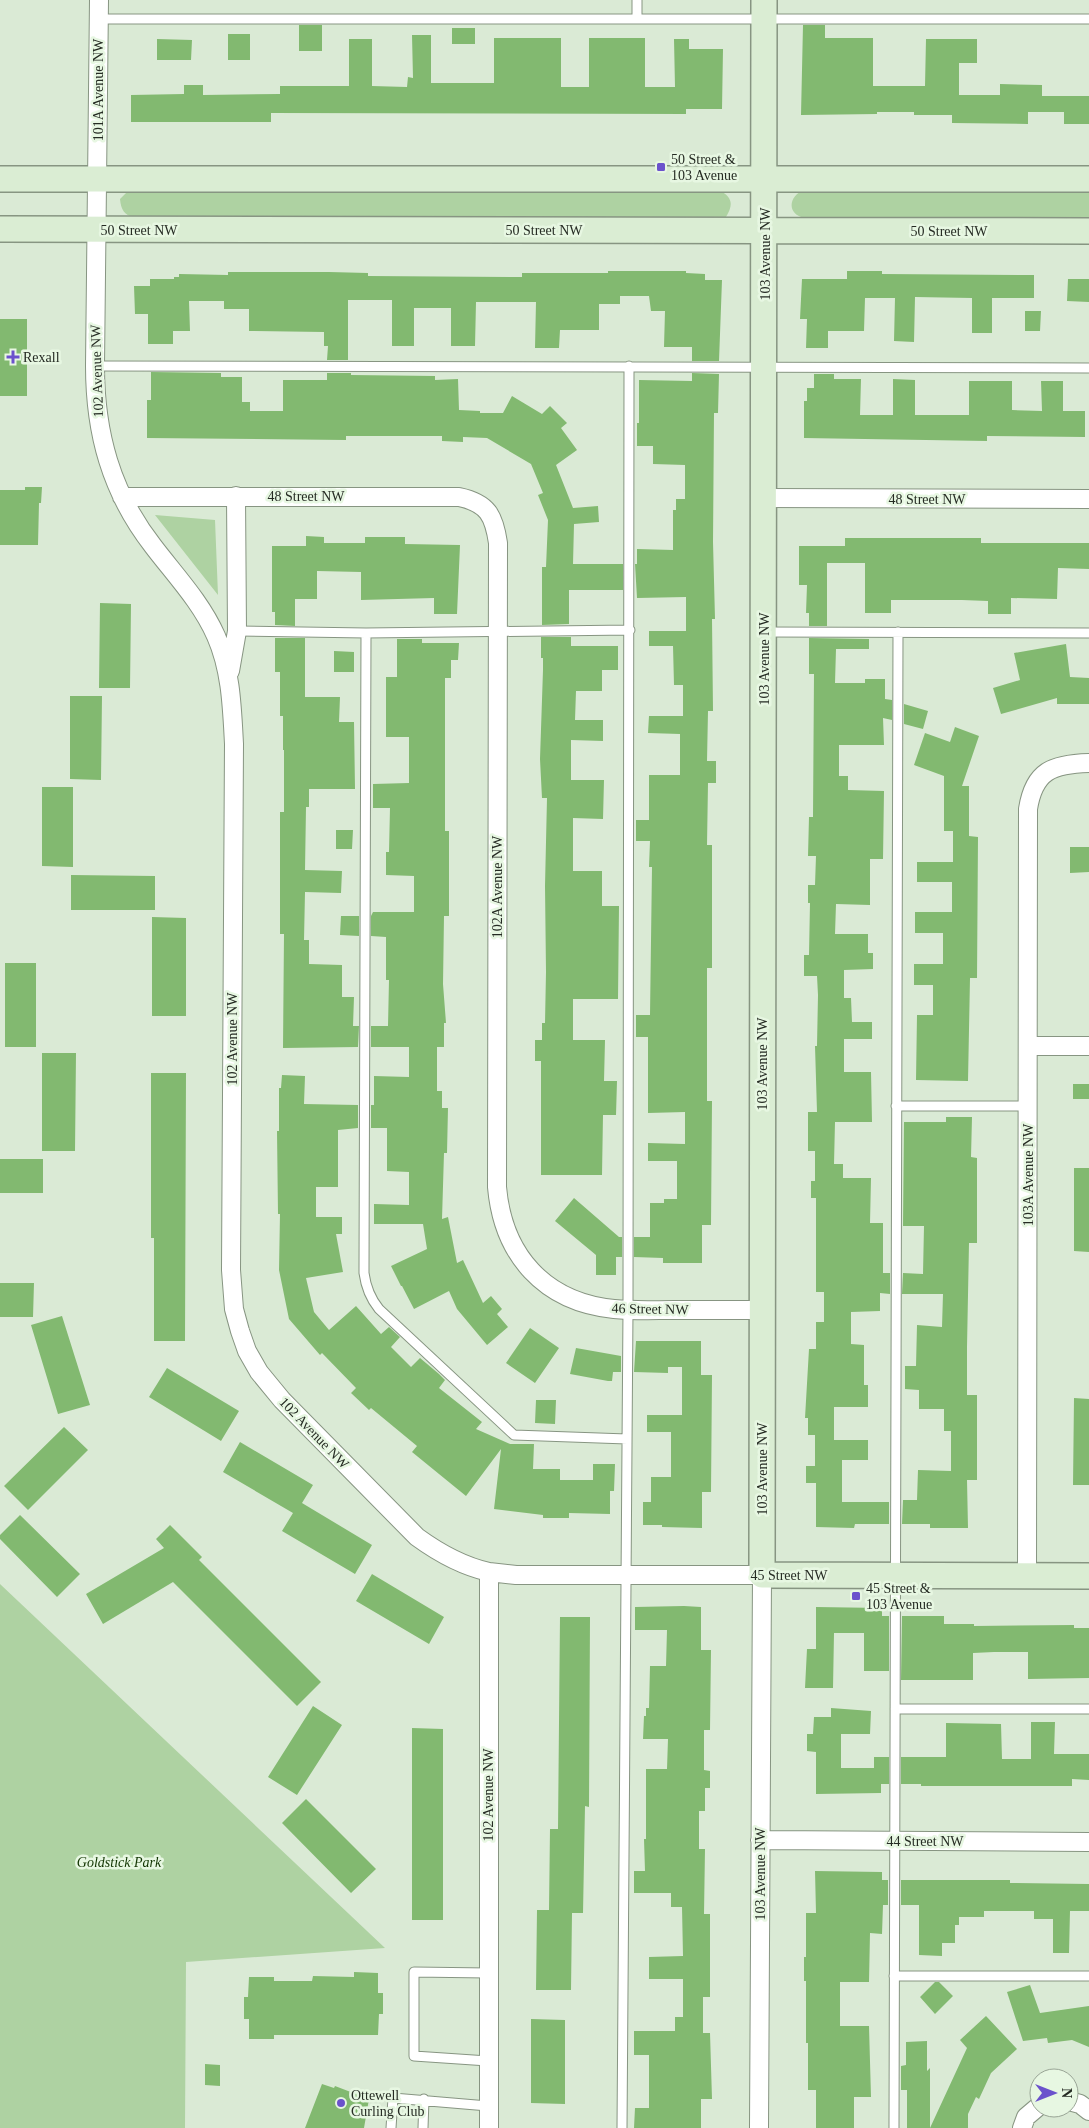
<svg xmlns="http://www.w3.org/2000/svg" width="1089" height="2128" font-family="'Times New Roman',serif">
	<rect width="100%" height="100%" fill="#daead5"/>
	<path fill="#aed2a2" d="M130,189L719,190C732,197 734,204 726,217L720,218H134C124,214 121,210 120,199Z
		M804,190H1089V219L804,218C786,213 789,196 804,190Z
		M155,515L215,520L218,595Z
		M0,1584L385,1948L186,1962L185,2128H0Z"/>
	<path fill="#82b970" d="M299,25H322V51H299Z
		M803,25H825V38H873V86H925L926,39H977V63H959V95H1000V84L1042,85V96H1089V124H1064V112H1028V124L952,123V115H914V112H877V114L801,115Z
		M452,28H475V44H452Z
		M228,34H250V60H228Z
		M412,35H431V83H494V38H561V87H589V38H645V87H675L674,39H689V49H723L722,109H686V114L271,113V122H131V95L184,94V85H203V95L280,94V86H349V39H372V86L407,87L408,77L413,78Z
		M157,39L192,40L191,60H157Z
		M608,271H686V273L705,274V280H722L719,361H692V347H664L665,311H651L649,296H620V304H599V330H560L559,348H535L536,302H476L475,346H451V308H414V346H392V300H348V360H327L328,346H324V332L249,331V309H224V301H189L190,331H173V344H148V314H135L134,286H150V279H174V277H179V274L228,275V272H329L368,273V276L522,277V273H608Z
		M847,271H882V274L1034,275V298H992V333H972V298L915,297L914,342L894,341L895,298H865L864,331H828V348H806L807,319H800L802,279H847Z
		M1068,279H1089V302L1067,301Z
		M1025,311H1041L1040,331H1025Z
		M0,319H27V396H0Z
		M151,372L221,373V377H242V402H250V411H283V380H327V373H351V375L435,376V380L458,379L459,410L480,411V413H503L512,396L542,414L550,406L567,423L561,428L577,450L556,465L573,508L598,506L599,522L574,524L573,564H623V590H569V624L542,625V567H546L548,520L538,495L543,493L531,464L487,438L463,437V442L442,441V436H346V440L147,438V400H151Z
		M692,373L719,374L718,413H714L713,542L715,619H712L713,711H708L707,761H716V783H708L707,845H712V968H707V1101H712L711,1225H702V1263H663V1258L634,1257V1237H650V1203H664V1199H677V1161H648V1143L685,1144V1112L648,1113V1037H636V1015H650L652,867H649L650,841H636V820H649V775H680V734L648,733L649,716H683V685H674L673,646H649V631H686V597L637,598L635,564H637V549L673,550V510H676V499H685V465L653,464V446H637V423H639V380L692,381Z
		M814,374H834V379H861L860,415H893V379L915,380V415H969V381H1012V410L1042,411L1041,381H1063V411H1085V437L987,436V441L804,438V401H807V388H814Z
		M25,487H42L41,503H39L38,545H0V490H25Z
		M306,536L324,537V543H365V537H405V544L460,545L457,614H434V598L361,600V572L317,571V599H295V626L275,625V612H272V546H306Z
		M845,538H981V543H1089V569L1058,568L1057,599L1011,598V614H988V601L962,600H891V613H865V563H827V626H809V613H806L807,585H799V546H845Z
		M100,603L131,604L130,688H99Z
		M541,637H571V646H618V670H602V691H576L575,720H603V741L571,740V780H604L603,819L573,818V871H602V906H619L618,999H573V1040H605L604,1081H617L616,1115H603L602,1175H541V1061H535V1040H542V1023H545L546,972L545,886L547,798H542L540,759L543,670V658H541Z
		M275,638H305V697H340L339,722H354L355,789H309V807H306L305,870L342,871L341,893L305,892L304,940H309V964L342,965V997H354L353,1026H359L358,1047L283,1048L284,934H280V812H284V750H283V716H280V672H275Z
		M809,638L869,639V649H836L835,683H865V679H885V699L892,700V720L883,718L884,745H839V776H848V790L884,791L883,859H870V905L836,904L835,934H868V953H873V969L844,970V998H851L852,1022H872V1039H844V1072H871L872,1122H835L834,1164H843V1178H871L870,1223H883V1273H890V1294L880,1293V1311L851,1312V1344L864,1345V1385H868V1407H834V1440H868V1460H842V1502H889V1524H855L854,1528L816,1527V1483H806V1466H815V1435H808V1418H805L809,1349H816V1322H824V1292H816V1198H811V1181H815V1151H808V1112H817L815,1046H817L818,995L817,976H804V955H809L810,903H808V885H815L816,856H808L809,817H813L814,674H809Z
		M397,639H422V643H459L458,660H451V678H445V831H449V916H444L443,984L446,1023H444V1047H437V1091H442V1108H448L447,1153H444L442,1219L448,1217L457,1263L463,1260L483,1303L491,1296L502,1309L497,1314L508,1327L487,1345L457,1309L449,1291L414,1309L402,1286H401L391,1266L427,1249L423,1224H374V1204L409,1205V1172L387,1171V1128H371V1105H374V1076L409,1077V1047H371V1026H388L389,980H386V937L371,936V916L373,912H414V876L386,875V852H389L390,808H373V784L409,783V737H386V677H397Z
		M1066,644L1070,677L1089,678V704H1057V698L1001,714L993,688L1020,680L1014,653Z
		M334,651L354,652V672H334Z
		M70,696H102L101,780L70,779Z
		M904,704L928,711L923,729L904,724Z
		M955,727L979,736L962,786H969V836L978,837L977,978H970L968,1081L916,1080L917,1015H933V985H914V964H943V933H915V912H952V882H917V862H953V831H944V776L914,765L925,733L950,742Z
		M42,787H73V867L42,866Z
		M336,830H353L352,849H336Z
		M1070,847H1089V872L1070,873Z
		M71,875L155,876V910H71Z
		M341,916H359V936L340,935Z
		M152,917L186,918V1016H152Z
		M5,963H36V1047H5Z
		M42,1053H76L75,1151H42Z
		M151,1073H186L185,1341H154V1238H151Z
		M282,1075L305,1076L304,1104L358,1105V1128L338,1130V1187H316V1217H342V1234H336L343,1272L306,1278L314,1312L329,1330L356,1306L381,1334L389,1327L400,1337L391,1347L411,1367L420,1358L439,1374L445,1380L439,1388L482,1422L476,1429L510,1444H534L533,1469H560V1480H593V1464H615L614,1491H610V1514L569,1513V1518H543V1515L494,1509L501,1449L466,1496L412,1452L417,1446L371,1408L369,1410L351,1393L356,1388L322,1353L320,1355L289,1319L279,1270L280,1214H278L277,1131H279V1088H281Z
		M1073,1084H1089V1099H1073Z
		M946,1117H972L971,1157L977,1158V1243H969L967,1347V1395H977V1480H967L968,1528H930V1524H902L903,1500H917L918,1470L951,1471V1431H944V1409H919V1390L905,1389V1366H916L917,1325L942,1327L943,1294H902L903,1273L923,1274L924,1226H903L904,1122H946Z
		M0,1159H43V1193H0Z
		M1074,1168H1089V1252L1074,1251Z
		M574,1198L619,1237H622V1257H616V1275H596V1255L555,1221Z
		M0,1283H34L33,1317H0Z
		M62,1316L90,1405L58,1414L31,1325Z
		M530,1328L559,1348L535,1383L506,1363Z
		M636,1341H701V1375H712L711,1492H702V1528L662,1527V1525H643V1502H651V1477H671V1432H647V1415H682V1367H668V1373L634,1372Z
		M576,1348L621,1356V1372H613L612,1381H608L570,1374Z
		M167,1368L239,1411L221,1441L149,1397Z
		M1074,1398L1089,1399V1485H1073Z
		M536,1400H556L555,1424L535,1423Z
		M64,1427L88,1450L28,1510L4,1486Z
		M240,1442L313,1485L302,1503L372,1545L355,1574L282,1531L293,1513L223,1472Z
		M20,1515L80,1574L57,1597L0,1539V1535Z
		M170,1525L202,1557L199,1560L321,1682L297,1706L173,1582L103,1624L86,1594L164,1548L156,1539Z
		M372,1574L444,1617L429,1644L356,1601Z
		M684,1606L701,1607V1650H711L710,1730H704V1770L710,1771V1788H705V1811H699V1849H705L704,1914H710V1997H703V2033H710L712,2099H701V2128H634L635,2108H649V2055H634V2031H675V2017H683V1979H649V1957L683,1956L682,1907H671V1893H634V1871H645L644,1839H646V1769H667L668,1739H643L644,1716H646V1708H649L650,1666H666L667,1630H635V1607Z
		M816,1607L882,1608V1616H889V1671H864V1633H834L833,1688H805L807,1649H816Z
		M902,1616H944V1624H974V1626L1074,1625V1628H1089V1678L1028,1679V1652H994L973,1653V1680H901Z
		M560,1617H590L589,1807L585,1806L583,1913H572L571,1990H536L537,1910H549L550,1829H558Z
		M313,1706L342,1725L297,1795L268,1777Z
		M831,1708L871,1711L870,1734H841V1768H874V1757H889V1784H881V1793L816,1794V1752L807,1751V1734H813L814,1717H831Z
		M1031,1722H1055L1054,1754H1089V1780L1072,1779V1786H921V1784H901V1757H946V1723L1001,1724L1002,1759H1031Z
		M412,1728L443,1729V1920H412Z
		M306,1799L376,1869L351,1893L282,1823Z
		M815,1871L882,1872V1880H888V1905H883L882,1934L870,1933L869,1982H840V2026H869L871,2097H854V2128H816V2090H808V2043H806V1981H804V1957H806V1913H816Z
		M901,1880H1010V1883L1089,1884V1911H1070L1069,1953H1053V1919H1034V1911H984V1917H959V1925H955V1943H942V1956L919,1955V1905H901Z
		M354,1972L378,1973V1993H383V2014H379L378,2035H274V2039H249V2019H244V1997H248L249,1977H274V1981H312L313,1976L354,1977Z
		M935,1982H939L953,1996L935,2014L920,1997Z
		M1030,1985L1040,2013L1089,2006V2047L1072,2040L1048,2043L1047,2038L1023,2041L1007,1992Z
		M986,2016L1017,2049L991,2073L979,2099L976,2097L968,2114V2128H907V2090H901V2066L906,2065V2042L927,2041V2071L930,2068V2128L967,2048L960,2040Z
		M531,2019L565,2020V2104L531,2103Z
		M205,2064L220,2065V2086L205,2085Z
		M322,2084L334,2088L335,2086L369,2099L364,2128H305Z"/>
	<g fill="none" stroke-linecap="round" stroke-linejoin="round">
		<g stroke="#879582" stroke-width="11">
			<path id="lane" d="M637,18V0
				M99,19H1089
				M95,366L1089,368
				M237,631L366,633L630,630
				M764,632L1089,633
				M366,633L364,1273C366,1288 370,1298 379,1309L514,1435L627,1439
				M896,1106H1028
				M895,1709H1089
				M894,1976H1089
				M488,2061L414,2056V1972L488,1973
				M391,2128L393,2098L488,2106
				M423,2128L424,2099
				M622,2128L628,1310L629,366
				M894,2128L898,632"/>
		</g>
		<g stroke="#879582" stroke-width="20">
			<path id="street" d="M99,0L95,366C95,433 111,492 153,546C175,575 201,602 216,636C231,670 232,707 234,744L231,1270L234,1309L240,1331L247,1351L259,1372L282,1400L417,1537C439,1553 462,1566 489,1572V2128
				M122,497H459C488,503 494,516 498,543L497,1187C503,1255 544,1302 614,1309C634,1311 654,1310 674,1310C704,1310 733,1310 762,1310
				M764,498L1089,499
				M230,671L237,631L236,496
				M1029,1046H1089
				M489,1572L516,1575H762L759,2128
				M1027,1576L1028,809C1034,771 1052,764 1089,763
				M760,1840L1089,1842
				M1069,2101L1080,2104L1089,2111
				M1022,2128L1026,2117L1039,2106"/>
		</g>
		<g stroke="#879582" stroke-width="28">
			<path id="secondary" d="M764,0L762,1575L1089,1576
				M0,179H1089
				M0,229L1089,231"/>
		</g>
		<use href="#lane" stroke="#fff" stroke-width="9"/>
		<use href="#street" stroke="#fff" stroke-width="18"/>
		<use href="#secondary" stroke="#daedd3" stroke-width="25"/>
	</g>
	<g fill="#6b52cc" stroke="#e7f7e2" stroke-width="2">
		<rect x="656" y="162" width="10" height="10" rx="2.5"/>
		<path d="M10.5 349.5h5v5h5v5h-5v5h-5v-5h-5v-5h5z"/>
		<rect x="851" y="1591" width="10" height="10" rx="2.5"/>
		<circle cx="341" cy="2103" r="5"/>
	</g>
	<g text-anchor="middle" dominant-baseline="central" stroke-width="5" stroke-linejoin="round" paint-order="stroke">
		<g font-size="14" fill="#252b23" stroke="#e7f7e2">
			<text transform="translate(98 90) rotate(-90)">101A Avenue NW</text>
			<text x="139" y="230">50 Street NW</text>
			<text x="544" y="230">50 Street NW</text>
			<text x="949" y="231">50 Street NW</text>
			<text transform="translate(765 254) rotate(-90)">103 Avenue NW</text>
			<text transform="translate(97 371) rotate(-92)">102 Avenue NW</text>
			<text x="306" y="496">48 Street NW</text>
			<text x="927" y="499">48 Street NW</text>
			<text transform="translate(764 659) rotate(-90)">103 Avenue NW</text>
			<text transform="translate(497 887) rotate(-90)">102A Avenue NW</text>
			<text transform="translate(232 1039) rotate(-90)">102 Avenue NW</text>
			<text transform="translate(762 1064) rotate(-90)">103 Avenue NW</text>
			<text transform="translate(1028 1175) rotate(-90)">103A Avenue NW</text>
			<text transform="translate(650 1309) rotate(1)">46 Street NW</text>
			<text transform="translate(314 1433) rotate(46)">102 Avenue NW</text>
			<text transform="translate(762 1469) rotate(-90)">103 Avenue NW</text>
			<text x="789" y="1575">45 Street NW</text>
			<text transform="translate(488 1795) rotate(-90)">102 Avenue NW</text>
			<text x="925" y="1841">44 Street NW</text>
			<text transform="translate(760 1874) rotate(-90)">103 Avenue NW</text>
		</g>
		<g font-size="14" fill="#252b23" stroke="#e7f7e2" text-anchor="start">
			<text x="671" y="159">50 Street &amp;<tspan x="671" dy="16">103 Avenue</tspan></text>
			<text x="23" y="357">Rexall</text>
			<text x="866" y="1588">45 Street &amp;<tspan x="866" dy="16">103 Avenue</tspan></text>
			<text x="351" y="2095">Ottewell<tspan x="351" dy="16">Curling Club</tspan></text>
		</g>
		<g font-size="14" font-style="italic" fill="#113401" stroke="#e7f7e2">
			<text x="119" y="1862">Goldstick Park</text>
		</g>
	</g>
	<g transform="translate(1054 2093) rotate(90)"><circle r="24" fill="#e7f7e2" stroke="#99a596"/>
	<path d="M0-4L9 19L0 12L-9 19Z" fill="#6b52cc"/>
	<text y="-8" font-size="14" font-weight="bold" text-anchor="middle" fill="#252b23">N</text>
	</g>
</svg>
